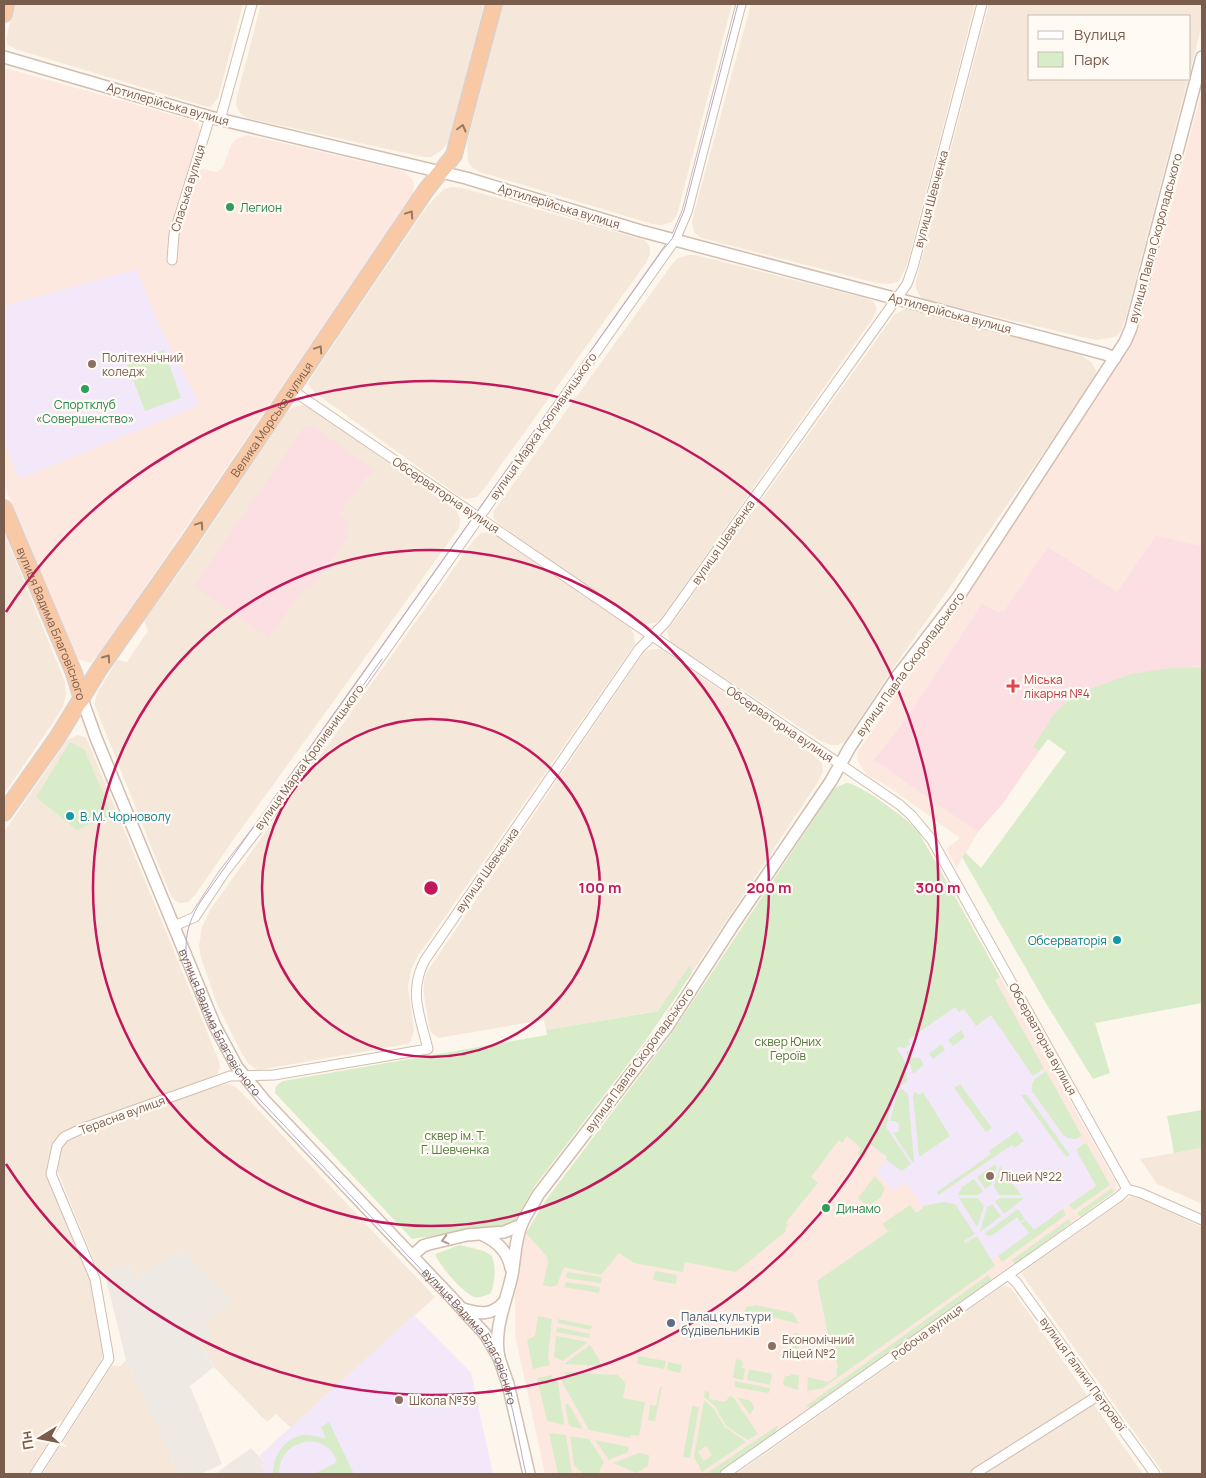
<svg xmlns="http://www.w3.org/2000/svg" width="1206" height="1478" font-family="Manrope,sans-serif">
	<rect width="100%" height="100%" fill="#fdf6ec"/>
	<path fill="#f5e8da" d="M15,4H243L218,98L211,107L204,106L15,49L7,44L6,38Z
		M261,4H484L449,141L443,149L431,157H423L247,118L240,113L236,105L237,96Z
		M503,4H732L677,215L672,222L662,225L652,224L480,172L473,168L468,162L467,143Z
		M751,4H975L907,265L899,281L891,284L876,283L701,238L694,232L692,223L694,213Z
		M989,4H1202V24L1190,72V16H1030V79H1188L1126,317L1121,331L1115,337L1097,340L1082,337L922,299L916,289V281Z
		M452,187L463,188L644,240L650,247V254L646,263L483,490L477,497L468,499L459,496L315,393L308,384L314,373L428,205L444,189Z
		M688,255H696L865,298L873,301L877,309L873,318L660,620L655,623L647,624L641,622L499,524L494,519L493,512L673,263L678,258Z
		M905,309H912L1080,355L1091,362L1096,370L1095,379L892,670L845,741L838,745H830L819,740L670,642L667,631L895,314Z
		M303,405L310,408L457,511L460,520L459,528L236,836L195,895L188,902L180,903L176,901L171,896L95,706V700L98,692L117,660L127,662L148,631L144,621L197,547L286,413L293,407Z
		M4,532L65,682L66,694L63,707L56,718L4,794Z
		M488,532L494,534L629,626L634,634L635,644L417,957L411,970L408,987L414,1030L411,1041L408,1044L258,1070L249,1064L242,1054L217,1004L201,958L199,946L202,927L210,910L474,540L481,533Z
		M652,649H661L812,754L822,763L823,772L818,782L668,1009L546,1030L544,1020L438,1038L431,1032L429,1027L424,995V980L427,972L644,652Z
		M77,735L85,737L88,742L219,1061L220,1068L217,1074L212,1077L76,1127L62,1133L53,1142L47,1171L92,1283L104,1353L99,1364L28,1474H4V832L67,740Z
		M227,1084L236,1087L245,1096L435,1297L291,1428L276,1414L267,1422L214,1367L201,1344L204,1324L232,1301L183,1249L136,1278L130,1264L99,1273L57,1170L58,1160L61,1148L68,1140L210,1088Z
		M1202,1148V1203H1200L1157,1184L1140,1159Z
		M1132,1196L1146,1201L1202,1227V1474H1164L1023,1276L1022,1273L1025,1270L1123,1201Z
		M1005,1286L1011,1288L1143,1474H736L1001,1287Z
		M126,1360L179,1474H42L112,1366H121Z"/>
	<path fill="#fde8e0" d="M4,69H9L198,122L200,131L189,168L199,171L202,169L217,172L223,167L231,145L236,139L247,135L395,169L405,172L412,179L414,184L413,194L407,203L100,653L90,663L78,659L71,652L4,485Z
		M1202,91V666L1147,671L1033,747L1039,751L1003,803L978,832L966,853H964L957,868L946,849L960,838L886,785L867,775L860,765L857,758L858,752L1138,331Z
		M850,783L864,791L904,818L918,831L1117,1185L1116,1191L718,1474H545L515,1335V1278L519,1256L526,1233L546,1200L670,1036L831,793L838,786Z"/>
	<path fill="#efe9e4" d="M183,1249L233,1302L204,1324L212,1334L201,1345L214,1367L190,1386L222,1464L201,1474H179L126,1360L104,1271L130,1264L136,1278Z
		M251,1448L265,1463V1471L261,1474H215Z"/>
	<path fill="#f3e8fa" d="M137,269L158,323L200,405L19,479L4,441V306Z
		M991,981L1103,1180L992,1260L837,1376L835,1369L838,1368L836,1359H833L817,1281L923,1207L906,1182L893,1191L877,1172L887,1158L870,1144L898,1047Z
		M414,1315L471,1373L493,1474H261L265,1471L261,1466L265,1463L259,1456Z"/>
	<path fill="#fbdfe3" d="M313,426L374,470L370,476L367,475L339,515L350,523L343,533L348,536L312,588L306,585L269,638L194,586L304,427Z
		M1156,536L1202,546V666L1131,674L1079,693L1064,704L1052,717L1033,747L1039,751L1003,803L978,832L874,760L910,713L982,604L999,613L1001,610L1004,611L1048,547L1117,592Z"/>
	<path fill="#d8ecc9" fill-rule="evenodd" d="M164,350L181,398L145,411L127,364Z
		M1202,667V1003L1095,1023L1110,1073L1093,1079L1044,1000L962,857L965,852L981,868L1066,752L1048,739L1039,751L1033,747L1052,717L1064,704L1079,693L1131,674L1172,668Z
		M70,742L85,750L112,815L77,830L36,797Z
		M846,783C860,783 908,820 918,831L1000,977L995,980L1044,1068L1033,1076L991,1015L976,1026L964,1009L959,1012L955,1007L908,1040L910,1044L905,1048L898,1047L897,1050C907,1058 906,1069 907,1081L895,1091L886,1127L911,1164L902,1171L886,1160L887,1157L870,1144L860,1156L857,1153L861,1148L847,1136L842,1143L839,1140L811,1177L818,1183L786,1222L788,1225L785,1229L786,1231L736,1272L685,1262L683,1272L634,1263L619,1253L601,1275L564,1267L557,1285L550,1287L543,1285L548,1261L547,1257L526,1233L546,1200L670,1036L831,793L835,788Z
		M690,965L692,973L644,1043L534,1187L513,1224L412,1239L275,1093L276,1086L283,1081L547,1035L546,1030L658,1011Z
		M961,1030L965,1037L953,1046L948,1040Z
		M941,1044L945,1050L933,1059L929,1054Z
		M907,1050L913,1058H920L924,1065L913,1074L906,1051Z
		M1046,1071L1082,1136L1076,1139L1067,1138L1063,1135L1032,1091C1030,1080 1038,1077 1046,1071Z
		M960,1084L992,1128L986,1132L954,1088Z
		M901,1088L908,1094L914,1160L913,1163L893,1133L898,1132L899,1124L895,1121H890L897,1094Z
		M915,1091L918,1095L923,1092L950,1136L919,1157L913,1096Z
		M1021,1095H1027L1070,1155L1066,1157Z
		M1202,1110V1148L1174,1153L1167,1116Z
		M1017,1131L1024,1141L1014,1148L1012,1145L938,1195L937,1192L991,1154L989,1151Z
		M1083,1144H1087L1110,1185L1074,1210L1069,1205L1096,1186L1076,1150Z
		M994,1165L997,1166L991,1185L985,1189L977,1177Z
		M1000,1166L1021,1195H999L994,1186Z
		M875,1176L885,1188L881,1197L869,1207L858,1198Z
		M974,1179L983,1191L978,1195H958L962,1187Z
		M1112,1188L1114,1192L1080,1217L1077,1213Z
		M959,1198H978L984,1206L977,1227Z
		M1000,1198H1023V1199L1004,1214L995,1201Z
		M943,1202L955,1204L975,1234L964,1241L965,1243L977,1236L995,1266L823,1388L807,1391L808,1377L828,1382L837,1376L836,1369L838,1368L836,1359H833L817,1281L902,1222L888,1231L882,1224L910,1205L916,1213L923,1208V1206Z
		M992,1204L1001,1216L980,1232L987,1207Z
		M1018,1209L1025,1219L1020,1222L1017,1217L994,1234L990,1236L984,1234Z
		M1063,1209L1066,1215L1002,1262L998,1256L1029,1233L1021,1223L1026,1220L1034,1230Z
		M1069,1219L1071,1223L1015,1264L1012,1260Z
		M460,1245L484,1251L492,1256C496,1265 495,1286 490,1294C484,1296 479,1298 474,1297C463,1293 439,1265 435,1254Z
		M655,1271L677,1275L676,1284L653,1280Z
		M567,1272L602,1277L601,1283L566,1278Z
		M988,1275L991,1279L990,1281L810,1408L806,1406Z
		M566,1282L600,1287L599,1293L564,1287Z
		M756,1305L793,1313L799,1324L772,1317L768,1320L744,1315L746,1307Z
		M538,1316L552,1319L548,1358L550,1365L533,1369L527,1340L535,1336Z
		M558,1319L592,1326L591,1330L558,1323Z
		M557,1327L590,1334L589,1338L556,1332Z
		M794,1333L799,1334V1353L791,1352Z
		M556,1336L588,1342L563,1361L554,1357Z
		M590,1345L601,1363L600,1366L564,1364Z
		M638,1356L666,1361L664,1369L637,1364Z
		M736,1359L743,1361L742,1368L745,1369L743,1380L733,1378Z
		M668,1362L682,1365L680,1373L667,1370Z
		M749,1369L772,1374L770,1385L747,1380Z
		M565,1372L617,1375C629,1383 625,1386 623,1398L645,1402L639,1436L631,1435L630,1438L589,1430L561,1380L564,1377Z
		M791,1374L799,1375L798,1390L785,1386L783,1383L785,1376H790Z
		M552,1375L553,1382H558L564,1425L547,1421L537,1378Z
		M734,1381L770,1388L769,1393L739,1388L735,1386Z
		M660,1387H662L655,1421L648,1420L650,1405L656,1406Z
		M705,1391L709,1392V1399L725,1402L730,1396L733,1397L758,1434L748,1440L726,1426L715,1406L704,1397Z
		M737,1397L751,1401L754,1408L750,1415Z
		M704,1400L713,1408L725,1427L746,1442L702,1472L694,1457ZM706,1446L712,1455L704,1461L698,1452Z
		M568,1403L583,1429L569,1426L565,1405Z
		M692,1406L699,1407L690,1458L683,1457Z
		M329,1422L354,1474H314L337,1462C336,1459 334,1455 332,1452C320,1435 290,1440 282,1459C280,1463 279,1469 279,1474H273C273,1457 283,1439 302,1435C310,1434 318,1437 326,1439L321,1427Z
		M778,1425L776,1433L718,1474H706Z
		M549,1433L566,1435L572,1474H558Z
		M570,1436L589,1439L604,1462L598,1474H583L574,1465Z
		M595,1440L629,1447L628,1452L609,1460Z
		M639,1453L649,1455L648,1466L636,1473L613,1463Z"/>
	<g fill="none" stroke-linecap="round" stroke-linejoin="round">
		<g stroke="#d1beb0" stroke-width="11">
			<path id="minor" d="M220,120L252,4
				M172,260L174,234L210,117
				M292,390L900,805L912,816L932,840L1127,1189
				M174,926L195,917L224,873L272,811L675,240L687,212L741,4
				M1127,1189L1141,1193L1202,1220
				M1008,1275L1016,1282L1155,1474
				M976,1473L1099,1395
				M35,1474L109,1359L95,1279L51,1174L57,1146L64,1137L81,1129L230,1076L274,1075L428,1049C420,1016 408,992 425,960L639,649L665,623L907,284L913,267L982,4
				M725,1474L1120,1196L1127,1189"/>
		</g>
		<g stroke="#d1beb0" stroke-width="14">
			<g id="tertiary">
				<path d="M4,57L210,117L466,178L641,231L1105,354L1115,358"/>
				<path id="s1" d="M82,699L96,738L215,1026L237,1067L264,1100L451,1297L485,1334L499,1358L508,1384L529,1474"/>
				<path d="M483,1235C498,1242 508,1252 511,1268"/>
				<path d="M412,1256L423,1246L429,1244L467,1235L504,1232L521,1225"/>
				<path d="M463,1309C479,1314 492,1316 504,1302"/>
				<path d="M499,1358C493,1329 506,1303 512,1275C515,1258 515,1241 521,1226C525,1215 533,1205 538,1195L667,1027L733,925L831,781L850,747L899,674L959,596L1125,342L1131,328L1202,57"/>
			</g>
		</g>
		<g stroke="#dad1cd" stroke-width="18">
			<g id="trunk">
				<path d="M4,14L6,4"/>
				<path id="s2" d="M4,508L74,673L82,699"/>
				<path id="s3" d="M4,813L57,738L100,668L187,544L426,190L454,155L494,4"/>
			</g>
		</g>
		<use href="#minor" stroke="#fff" stroke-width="9"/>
		<use href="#tertiary" stroke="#fff" stroke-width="11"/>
		<use href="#trunk" stroke="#f9c8a4" stroke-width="15"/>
		<path stroke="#b9a8c9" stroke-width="1" d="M266,822L382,659
			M526,1474C517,1435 512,1390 493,1354C486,1341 477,1330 468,1319L262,1102C232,1069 219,1043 202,1002C194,984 186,967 186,947C186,930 192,915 201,901L661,252L672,239L684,211L738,4"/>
	</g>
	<defs><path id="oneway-chevron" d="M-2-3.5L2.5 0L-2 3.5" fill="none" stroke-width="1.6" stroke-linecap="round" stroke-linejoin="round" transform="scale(1.25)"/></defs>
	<g stroke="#9a7763">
		<use href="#oneway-chevron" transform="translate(462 128) rotate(-75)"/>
		<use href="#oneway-chevron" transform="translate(410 214) rotate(-56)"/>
		<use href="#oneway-chevron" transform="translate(319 349) rotate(-56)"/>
		<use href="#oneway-chevron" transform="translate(200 525) rotate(-56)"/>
		<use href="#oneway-chevron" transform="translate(107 658) rotate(-55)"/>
	</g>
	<use stroke="#af9d94" href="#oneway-chevron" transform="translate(445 1240) rotate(166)"/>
	<g fill="none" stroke="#c2185b" stroke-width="2.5">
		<circle cx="431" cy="888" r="169"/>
		<circle cx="431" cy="888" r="338"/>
		<path d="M6 612A507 507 0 1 1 6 1164"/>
	</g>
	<g fill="#2e9e5b" stroke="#fffaf3" stroke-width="2">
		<circle cx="230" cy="207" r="5"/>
		<circle cx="85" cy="389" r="5"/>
		<circle cx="826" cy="1208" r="5"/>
	</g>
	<g fill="#8d6e63" stroke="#fffaf3" stroke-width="2">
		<circle cx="92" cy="364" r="5"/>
		<circle cx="990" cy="1176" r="5"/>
		<circle cx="772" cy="1346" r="5"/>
		<circle cx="399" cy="1400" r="5"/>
	</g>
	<path fill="#e0444e" stroke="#fffaf3" stroke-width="2" d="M1010.5 678.5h5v5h5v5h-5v5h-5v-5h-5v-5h5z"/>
	<g fill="#0f9aa8" stroke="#fffaf3" stroke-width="2">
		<circle cx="70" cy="816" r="5"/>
		<circle cx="1117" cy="940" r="5"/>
	</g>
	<circle fill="#5c6f8a" stroke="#fffaf3" stroke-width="2" cx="671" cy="1323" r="5"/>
	<g text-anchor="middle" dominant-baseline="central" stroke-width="4.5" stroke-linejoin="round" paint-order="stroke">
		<g font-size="12" fill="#7a5c4d" stroke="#fffaf3">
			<text transform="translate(168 104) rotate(16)">Артилерійська вулиця</text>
			<text transform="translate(188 188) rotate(-73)">Спаська вулиця</text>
			<text transform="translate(931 199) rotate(-75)">вулиця Шевченка</text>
			<text transform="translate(559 206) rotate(17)">Артилерійська вулиця</text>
			<text transform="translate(1155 238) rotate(-75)">вулиця Павла Скоропадського</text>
			<text transform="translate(950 313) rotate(15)">Артилерійська вулиця</text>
			<text stroke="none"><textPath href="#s3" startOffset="476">Велика Морська вулиця</textPath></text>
			<text transform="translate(543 426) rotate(-55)">вулиця Марка Кропивницького</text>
			<text transform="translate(446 495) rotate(34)">Обсерваторна вулиця</text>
			<text transform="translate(723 542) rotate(-55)">вулиця Шевченка</text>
			<text stroke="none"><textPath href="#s2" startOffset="125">вулиця Вадима Благовісного</textPath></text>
			<text transform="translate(910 664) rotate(-54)">вулиця Павла Скоропадського</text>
			<text transform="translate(780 724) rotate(34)">Обсерваторна вулиця</text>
			<text transform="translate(309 757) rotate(-54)">вулиця Марка Кропивницького</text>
			<text transform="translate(487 870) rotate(-55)">вулиця Шевченка</text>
			<text stroke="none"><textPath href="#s1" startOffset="352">вулиця Вадима Благовісного</textPath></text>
			<text transform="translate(1043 1039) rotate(61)">Обсерваторна вулиця</text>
			<text transform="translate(639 1060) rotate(-54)">вулиця Павла Скоропадського</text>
			<text transform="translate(122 1115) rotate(-20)">Терасна вулиця</text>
			<text transform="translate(927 1332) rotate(-36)">Робоча вулиця</text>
			<text stroke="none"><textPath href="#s1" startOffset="758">вулиця Вадима Благовісного</textPath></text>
			<text transform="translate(1083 1374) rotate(54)">вулиця Галини Петрової</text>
		</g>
		<g font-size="12" fill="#27864d" stroke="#fffaf3" text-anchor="start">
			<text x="240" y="207">Легион</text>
			<text x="85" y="404" text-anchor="middle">Спортклуб<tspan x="85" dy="14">«Совершенство»</tspan></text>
			<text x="836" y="1208">Динамо</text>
		</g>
		<g font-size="12" fill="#785e54" stroke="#fffaf3" text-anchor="start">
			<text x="102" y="357">Політехнічний<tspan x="102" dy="14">коледж</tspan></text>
			<text x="1000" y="1176">Ліцей №22</text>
			<text x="782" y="1339">Економічний<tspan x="782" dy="14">ліцей №2</tspan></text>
			<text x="409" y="1400">Школа №39</text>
		</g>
		<g font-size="12" fill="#be3a42" stroke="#fffaf3" text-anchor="start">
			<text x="1024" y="679">Міська<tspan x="1024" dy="14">лікарня №4</tspan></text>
		</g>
		<g font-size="12" fill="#0d838f" stroke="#fffaf3" text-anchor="start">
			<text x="80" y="816">В. М. Чорноволу</text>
			<text x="1107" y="940" text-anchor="end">Обсерваторія</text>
		</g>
		<g font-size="12" fill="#537a41" stroke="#fffaf3">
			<text x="788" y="1041">сквер Юних<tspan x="788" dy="14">Героїв</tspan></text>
			<text x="455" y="1135">сквер ім. Т.<tspan x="455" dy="14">Г. Шевченка</tspan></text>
		</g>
		<g font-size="12" fill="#4e5e75" stroke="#fffaf3" text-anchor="start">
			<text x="681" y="1316">Палац культури<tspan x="681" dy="14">будівельників</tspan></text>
		</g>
	</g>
	<circle cx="431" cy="888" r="8" fill="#c2185b" stroke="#fffaf3" stroke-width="2.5"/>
	<g font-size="15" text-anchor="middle" font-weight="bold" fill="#c2185b" stroke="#fffaf3" stroke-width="4.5" stroke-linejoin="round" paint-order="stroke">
		<text x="600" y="893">100 m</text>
		<text x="769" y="893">200 m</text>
		<text x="938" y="893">300 m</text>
	</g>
	<rect width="1206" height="1478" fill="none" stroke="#7a5c4d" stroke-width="10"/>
	<rect x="1028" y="15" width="162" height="65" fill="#fffaf3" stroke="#cabbb1"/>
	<rect x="1038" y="31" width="25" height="8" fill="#ffffff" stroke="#cabbb1"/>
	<text x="1074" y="40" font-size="15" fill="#7a5c4d">Вулиця</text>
	<rect x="1038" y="52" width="25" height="15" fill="#d8ecc9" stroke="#cabbb1"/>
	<text x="1074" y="65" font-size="15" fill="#7a5c4d">Парк</text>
	<g transform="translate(40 1438) rotate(260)" stroke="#fffaf3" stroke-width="4" paint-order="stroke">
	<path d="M0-4L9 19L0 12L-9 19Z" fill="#7a5c4d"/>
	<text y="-8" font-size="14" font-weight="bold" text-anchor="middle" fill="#7a5c4d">Пн</text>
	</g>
</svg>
